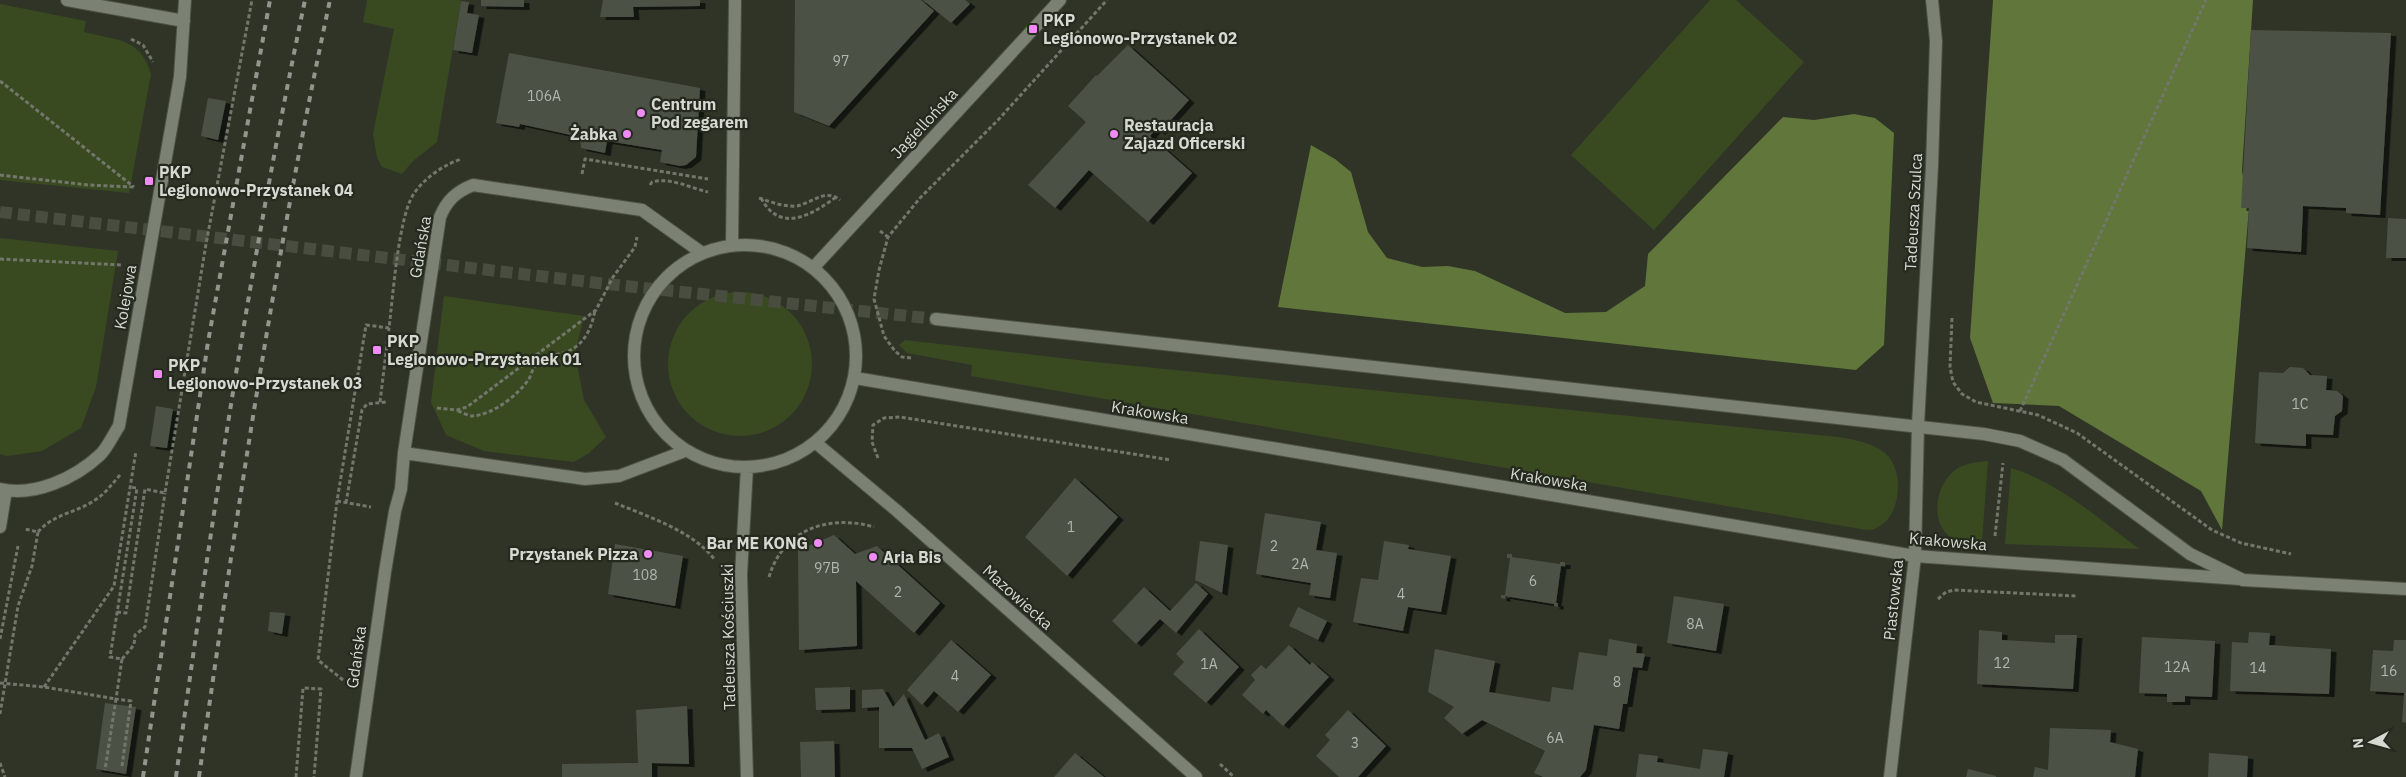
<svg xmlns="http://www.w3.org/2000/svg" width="2406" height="777" font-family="'IBM Plex Sans',sans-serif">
	<defs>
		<filter id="shadow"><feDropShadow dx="5.5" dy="3" stdDeviation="0" flood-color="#0009"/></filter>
	</defs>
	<rect width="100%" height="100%" fill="#2f3427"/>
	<path fill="#3a4a20" d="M367,0H461L437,142L412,162L402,174L382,167L377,157L373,134L394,29L363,22Z
		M1710,0H1736L1804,62L1654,230L1571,155Z
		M0,4L86,21L84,32C117,41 140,37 151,74L129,193L0,180Z
		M0,238L118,251L96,387L81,428L42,451L7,456L0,454Z
		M668 364a72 72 0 1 1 144 0a72 72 0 1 1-144 0Z
		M444,296L584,316L575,354L584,400L606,437L589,453L574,462L484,451L446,435L431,402Z
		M905,340L1095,362L1838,437C1855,440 1871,442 1885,453C1906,471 1901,520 1874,529C1869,531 1861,529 1855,528L971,376L972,365L907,353L899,345Z
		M1988,461L1982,542C1974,542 1959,543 1952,538C1928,523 1936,481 1958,468C1968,463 1977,462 1988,461Z
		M2011,468C2060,483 2099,519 2139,549L2005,544Z"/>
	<path fill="#60763a" d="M1993,0H2253L2242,171L2249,208L2222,530L2201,491L2059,406L1993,403L1970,338Z
		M1854,114L1875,118L1894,133L1884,345L1856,370L1278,307L1311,145L1335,159L1351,172L1368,232L1387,258L1422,267L1448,266L1475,271L1565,313L1606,312L1645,286L1648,254L1783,117L1814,120Z"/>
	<path fill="#4b5144" filter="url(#shadow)" d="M481,0H524V7L481,6Z
		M603,0H700V6L633,7L634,17H600Z
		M795,0H921L934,11L829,126L794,112Z
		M923,0H965L970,4L951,23Z
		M461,1L469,2L467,13L479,15L472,53L453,50Z
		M2251,30L2391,33L2380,215L2346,213V208L2303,206L2301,252L2247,248L2249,208H2241Z
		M1128,45L1189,100L1160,132L1156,129L1150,136L1192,173L1148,222L1089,170L1055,208L1028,185L1086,122L1068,106L1096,75L1097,76Z
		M509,53L700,88L696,157L686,165L680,166L660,162L662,150L607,141L605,153L581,148L580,137L520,124L519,127L496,123Z
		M208,98L226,101L218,140L201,136Z
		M2388,218L2406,219V258H2386Z
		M2290,367L2303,368L2310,375L2327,376L2326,390L2337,391L2343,396L2342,411L2335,416L2333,435L2306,434V446L2255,443L2259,372L2283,373Z
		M156,406L173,409L167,448L150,446Z
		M1075,478L1118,517L1067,576L1025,537Z
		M1265,513L1321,522L1316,550L1337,553L1330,598L1309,595L1311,583L1256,574Z
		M834,535L855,554L877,546L940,603L914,633L856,581L857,646L799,650L798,550Z
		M1200,541L1228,545L1222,593L1195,580Z
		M1384,541L1409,545L1408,549L1451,556L1441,612L1408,607L1403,631L1353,622L1361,578L1378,580Z
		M615,544L683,556L675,606L608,594Z
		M1507,554H1512V557L1560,564V562H1565V566H1561L1556,603H1558V607L1554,606V604L1505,596V599L1501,598V595H1505L1510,558H1507Z
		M1196,583L1208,594L1176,633L1160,619L1136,644L1112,621L1144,587L1170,611Z
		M1674,596L1724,604L1716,651L1667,643Z
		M1298,607L1327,621L1318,640L1289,626Z
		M270,612L285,613L282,634L268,631Z
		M1199,629L1239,667L1206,703L1173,674L1184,662L1176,654Z
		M1979,630L2002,632V640L2055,643V635H2077L2073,689L1977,684Z
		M2249,632L2270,633L2269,645L2331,649L2329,694L2230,691L2232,642L2248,643Z
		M2142,637L2215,641L2212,697L2185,696V702H2167V694L2139,693Z
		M1609,639L1637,644L1636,653L1645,654L1642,668L1633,667L1627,704H1623L1619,729L1594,725L1586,770L1580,777H1543L1534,773L1545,751L1482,720L1462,734L1444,718L1454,707L1428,692L1435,649L1495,661L1489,692L1550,702L1552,687L1573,690L1579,652L1607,656Z
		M951,640L991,675L958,712L934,691L922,705L907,690Z
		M2394,640H2406V723L2402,722L2404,693L2370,691L2373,650L2393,651Z
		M1289,645L1310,665L1312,662L1329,677L1283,726L1266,710L1263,714L1242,695L1255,680L1251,675L1261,665L1266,669Z
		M850,687V709L816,710L815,688Z
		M883,689L893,707L904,694L925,740L939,733L949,757L922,769L912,748H879V707L862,708V690Z
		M105,703L136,707L126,774L96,769Z
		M687,706L689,764L652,763V777H562V764L638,763L636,710Z
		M1348,710L1386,746L1358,777H1339L1316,756L1330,740L1325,735Z
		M2050,728L2111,730L2110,742L2138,749L2135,777H2033L2035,767L2048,770Z
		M834,741L835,777H801L800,742Z
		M1703,749L1728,752L1724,777H1636L1639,754L1658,756L1657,762L1700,769Z
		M1075,753L1104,777H1054Z
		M2209,753L2248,756L2247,777H2208Z
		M1968,769L1996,776V777H1966Z"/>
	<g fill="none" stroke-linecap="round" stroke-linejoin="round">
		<path stroke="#484d40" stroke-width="12" stroke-dasharray="12 6" stroke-linecap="butt" d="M0,212L598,283L936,319"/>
		<g stroke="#4c5146" stroke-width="14">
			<path id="minor" d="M67,0L184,21
				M732,245L735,0
				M855,378L1915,556L2240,579
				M816,443L896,510L1196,777
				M404,453L585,479L619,476L685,451
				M0,489C35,497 75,478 100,455C108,447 113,435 119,426L180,77L185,0
				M0,527L6,490
				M356,777L385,572L395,511L401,489L404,453L440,217C447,200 456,192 473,185L642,210L702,253
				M1890,777L1915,556L1918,425L1932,166L1936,41L1932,0"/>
		</g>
		<g stroke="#4c5146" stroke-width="14">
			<path id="tertiary" d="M634 356a111 111 0 1 1 222 0a111 111 0 1 1-222 0Z
				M813,268L1060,0
				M936,319L1984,434L2020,441L2063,460L2190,554L2243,580L2406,589
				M747,777L741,575L747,467"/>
		</g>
		<path stroke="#72776c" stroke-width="3" stroke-dasharray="4 2.5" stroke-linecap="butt" d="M131,39L143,45L153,62
			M0,81L134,187
			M582,174L585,159L708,179
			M0,175L88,185L134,187
			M650,185L652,182C671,177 690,188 708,192
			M759,198C771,202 783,207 797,206C812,203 825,188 840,200
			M761,198C780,234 812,215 836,197
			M880,231L888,237
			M0,259L122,265
			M1952,318L1950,367L1953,382L1962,394L1976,402L2038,415L2077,433L2212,530L2241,543L2291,554
			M911,358L902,357L895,351L884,336L874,299L879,270L888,237L920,198L998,120L1107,0
			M380,402L389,328
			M437,408L457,410L467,407L596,310L613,277L635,247L637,237
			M458,411C462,412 468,416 472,416C493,415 518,395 529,379C532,373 533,366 538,362C545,357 551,356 559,354C582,349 591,332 595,310
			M2020,411L2206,0
			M878,458L872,442L873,425L884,418L900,417L1171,460
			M337,501L371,507
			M346,503L362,410L367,404L386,402
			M615,503C649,517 693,531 715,560
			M38,532C53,514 76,513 95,500C105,494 112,484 120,475
			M1995,536L2003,463
			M769,577C783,529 829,514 874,527
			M1938,599L1946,592L1954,590L2076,596
			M117,612L126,613L145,489L165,493L206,244L252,0
			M0,639L18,546
			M122,659L134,645L135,635L145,627L165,493
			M343,680L318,660L337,501L366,325L389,328C393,297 398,220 413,195C423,179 444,164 462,159
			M0,683L44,687L116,699L105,770
			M44,687L114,586L136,451
			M0,714L18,606L32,566L38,532L25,529
			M0,763L5,777
			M1220,764L1234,777
			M122,766L131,701L116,699L122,659L110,657L137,488L129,487
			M296,777L303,688L321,689L314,777"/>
		<use href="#minor" stroke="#7b8173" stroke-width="12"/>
		<use href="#tertiary" stroke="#7b8173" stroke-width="12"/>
		<path stroke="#92978d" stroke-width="4" stroke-dasharray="6 6" stroke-linecap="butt" d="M143,777L208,342L270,0
			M176,777C212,517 251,257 305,0
			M199,777C236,517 275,257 330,0"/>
	</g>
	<g fill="#f08bf6" stroke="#252a1e" stroke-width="2">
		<rect x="1028" y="24" width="10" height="10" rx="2.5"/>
		<circle cx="641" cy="113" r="5"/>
		<circle cx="627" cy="134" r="5"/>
		<circle cx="1114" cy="134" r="5"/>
		<rect x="144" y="176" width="10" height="10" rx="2.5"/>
		<rect x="372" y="345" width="10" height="10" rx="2.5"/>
		<rect x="153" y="369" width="10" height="10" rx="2.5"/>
		<circle cx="818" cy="543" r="5"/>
		<circle cx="648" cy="554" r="5"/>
		<circle cx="873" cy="557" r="5"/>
	</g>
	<g text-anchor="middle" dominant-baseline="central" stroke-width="4.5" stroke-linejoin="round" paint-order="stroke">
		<g font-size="14" fill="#b2b7ae">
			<text x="841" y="61">97</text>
			<text x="544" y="96">106A</text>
			<text x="2300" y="404">1C</text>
			<text x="1071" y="527">1</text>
			<text x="1274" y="546">2</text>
			<text x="1300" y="564">2A</text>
			<text x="827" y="568">97B</text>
			<text x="645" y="575">108</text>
			<text x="1533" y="581">6</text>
			<text x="898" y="592">2</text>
			<text x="1401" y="594">4</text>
			<text x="1695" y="624">8A</text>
			<text x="2002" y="663">12</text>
			<text x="1209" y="664">1A</text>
			<text x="2177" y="667">12A</text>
			<text x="2258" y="668">14</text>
			<text x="2389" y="671">16</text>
			<text x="955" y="676">4</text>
			<text x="1617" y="682">8</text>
			<text x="1555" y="738">6A</text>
			<text x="1355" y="743">3</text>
		</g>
		<g font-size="16" font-weight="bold" fill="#d5d9d1" stroke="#252a1e" text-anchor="start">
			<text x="1043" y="20">PKP<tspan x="1043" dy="18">Legionowo-Przystanek 02</tspan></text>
			<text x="651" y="104">Centrum<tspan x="651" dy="18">Pod zegarem</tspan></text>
			<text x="1124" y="125">Restauracja<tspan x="1124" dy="18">Zajazd Oficerski</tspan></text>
			<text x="617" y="134" text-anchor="end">Żabka</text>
			<text x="159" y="172">PKP<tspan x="159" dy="18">Legionowo-Przystanek 04</tspan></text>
			<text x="387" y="341">PKP<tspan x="387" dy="18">Legionowo-Przystanek 01</tspan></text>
			<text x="168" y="365">PKP<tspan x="168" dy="18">Legionowo-Przystanek 03</tspan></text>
			<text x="808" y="543" text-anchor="end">Bar ME KONG</text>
			<text x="638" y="554" text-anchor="end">Przystanek Pizza</text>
			<text x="883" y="557">Aria Bis</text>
		</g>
		<g font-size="16" fill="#d5d9d1" stroke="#252a1e">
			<text transform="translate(924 123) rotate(-47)">Jagiellońska</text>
			<text transform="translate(1913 212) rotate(-87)">Tadeusza Szulca</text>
			<text transform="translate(420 247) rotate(-80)">Gdańska</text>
			<text transform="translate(125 297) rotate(-80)">Kolejowa</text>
			<text transform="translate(1150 412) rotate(9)">Krakowska</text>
			<text transform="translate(1549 479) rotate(9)">Krakowska</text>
			<text transform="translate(1948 541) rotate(5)">Krakowska</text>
			<text transform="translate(1018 597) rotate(42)">Mazowiecka</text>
			<text transform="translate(1893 600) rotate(-84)">Piastowska</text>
			<text transform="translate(728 637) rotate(-91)">Tadeusza Kościuszki</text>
			<text transform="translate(356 657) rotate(-82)">Gdańska</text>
		</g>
	</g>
	<g transform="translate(2371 742) rotate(264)" stroke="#252a1e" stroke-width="4" paint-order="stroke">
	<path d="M0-4L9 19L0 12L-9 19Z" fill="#d5d9d1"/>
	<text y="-8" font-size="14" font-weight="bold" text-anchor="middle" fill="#d5d9d1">N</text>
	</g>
</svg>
